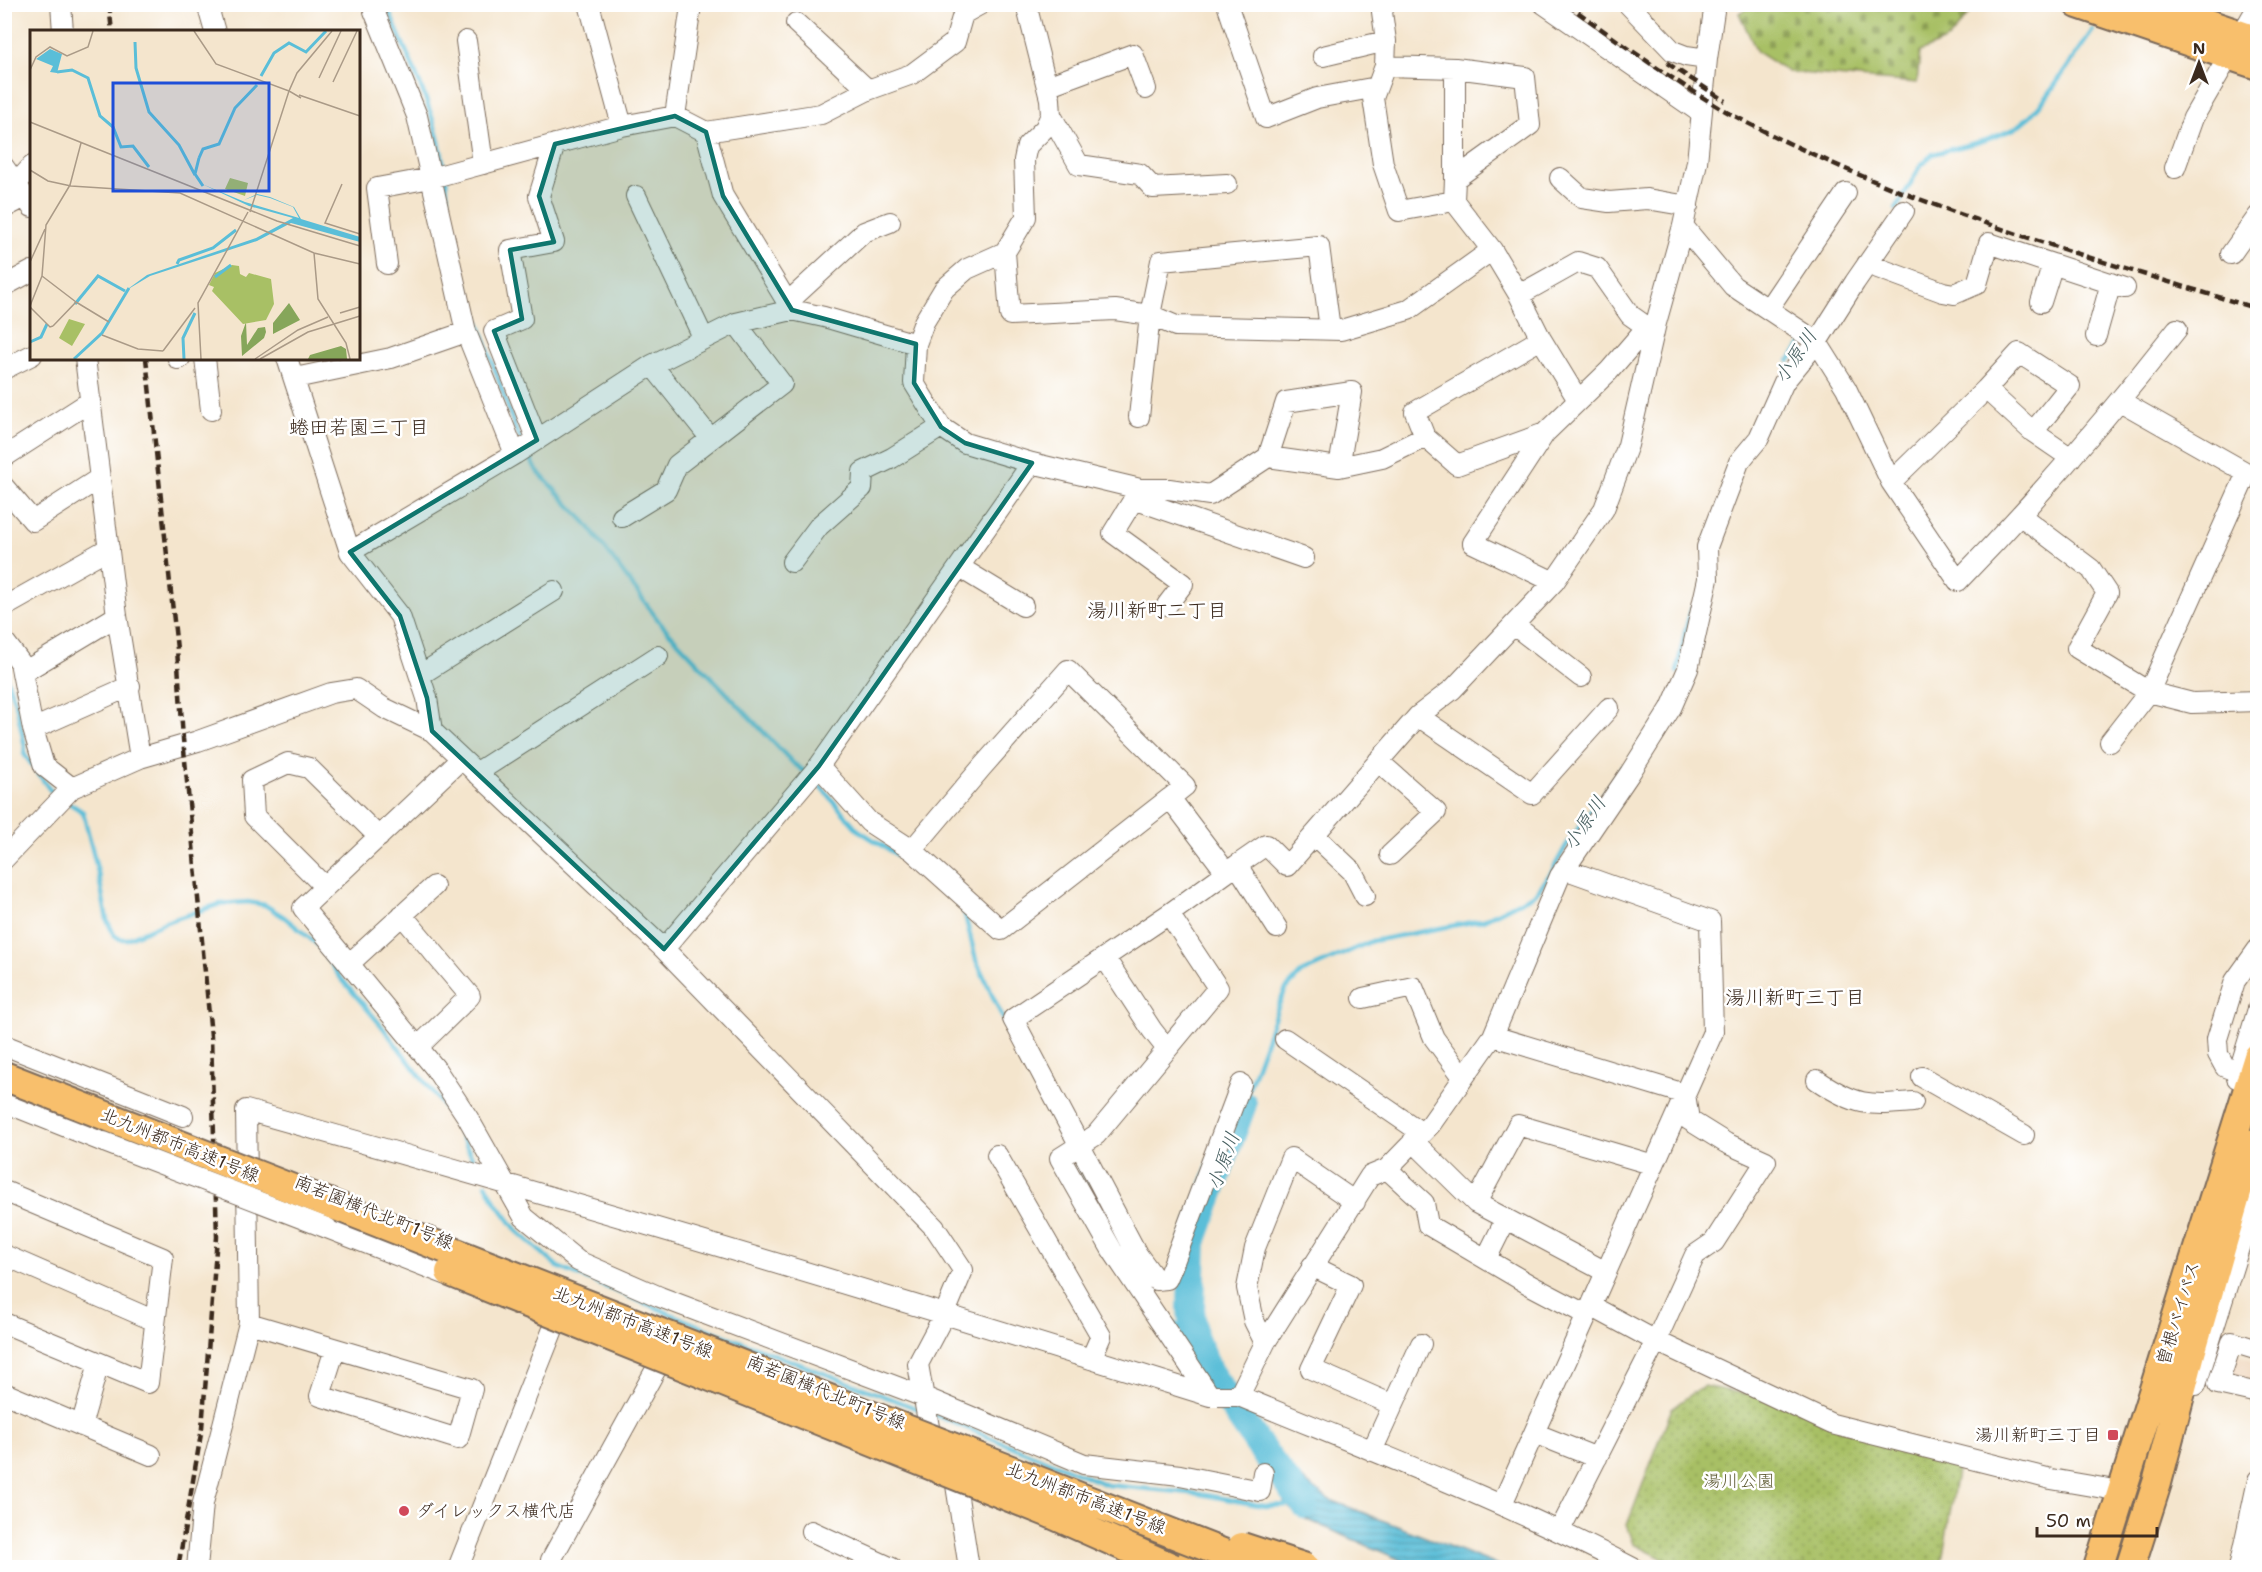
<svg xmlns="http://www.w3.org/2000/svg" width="2262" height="1572" font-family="'Shantell Sans','Klee One',sans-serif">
	<defs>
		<pattern id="cemetery-stones" width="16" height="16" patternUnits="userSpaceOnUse" patternTransform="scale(1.5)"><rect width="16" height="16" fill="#a8c065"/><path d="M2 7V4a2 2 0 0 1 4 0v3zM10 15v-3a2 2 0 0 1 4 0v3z" fill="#8a9c53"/></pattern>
		<pattern id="park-dots" width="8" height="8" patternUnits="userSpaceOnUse" patternTransform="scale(1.5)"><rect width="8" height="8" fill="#a8c065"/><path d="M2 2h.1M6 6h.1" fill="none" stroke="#8a9c53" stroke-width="1.8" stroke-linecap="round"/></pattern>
		<pattern id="water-rules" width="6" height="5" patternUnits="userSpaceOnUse" patternTransform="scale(1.5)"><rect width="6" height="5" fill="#5abed8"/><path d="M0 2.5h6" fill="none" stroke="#4c9baf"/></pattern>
	</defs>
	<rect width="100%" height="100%" fill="#fff"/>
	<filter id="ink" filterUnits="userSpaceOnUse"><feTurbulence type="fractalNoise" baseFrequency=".0167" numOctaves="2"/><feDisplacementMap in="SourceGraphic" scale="12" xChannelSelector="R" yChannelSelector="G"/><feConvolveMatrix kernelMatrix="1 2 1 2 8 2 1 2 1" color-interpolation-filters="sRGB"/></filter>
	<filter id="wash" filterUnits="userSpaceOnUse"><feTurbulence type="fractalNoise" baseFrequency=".008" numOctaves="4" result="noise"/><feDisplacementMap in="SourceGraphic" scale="24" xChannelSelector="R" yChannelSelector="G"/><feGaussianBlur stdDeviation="1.35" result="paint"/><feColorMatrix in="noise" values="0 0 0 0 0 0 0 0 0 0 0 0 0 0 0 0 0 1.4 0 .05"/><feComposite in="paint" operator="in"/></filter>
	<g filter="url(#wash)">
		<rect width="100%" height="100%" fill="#f4e5cd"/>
		<path fill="#efd6bc" d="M2234,1353L2257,1363V1389L2225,1381Z"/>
		<path fill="url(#cemetery-stones)" stroke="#727542" stroke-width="1.5" d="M1754,4H1969L1972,10L1949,39L1920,52L1917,83L1788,72L1757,52L1739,13Z"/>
		<path fill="url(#park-dots)" stroke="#727542" stroke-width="1.5" d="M1703,1386L1767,1398L1958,1465L1941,1567H1679L1634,1544L1627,1525L1672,1408Z"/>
		<path fill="url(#water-rules)" stroke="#4a747b" stroke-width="1.5" d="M1293,1472L1328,1499L1502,1567H1417L1299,1516L1285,1504L1283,1474Z"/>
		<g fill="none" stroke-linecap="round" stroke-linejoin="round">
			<path stroke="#5abed8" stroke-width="4.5" d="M386,4C407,56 437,113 444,168
				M446,179L448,210
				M1896,209L1921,165L1933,154L1986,140L2014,129L2030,116L2046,98L2093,30
				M464,280L515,428L523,444
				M1789,361L1806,339
				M527,451L537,471L586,523L661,624L793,763L808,774
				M4,671L17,708L25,747L24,754L50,790L57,795
				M1677,672L1685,631L1692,607
				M814,779L858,830L913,865L927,876
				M66,801L83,812L99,877L107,920L114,935L120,939H127L166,922L220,904L248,902L265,905L284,917L318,945L339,976L380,1024L434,1094L452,1118L478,1169
				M963,907L976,960L1006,1025
				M1039,1088L1069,1148
				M1249,1088L1279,1004L1286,989L1301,973L1372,941L1483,920L1535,894L1551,873L1566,846L1622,767
				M1072,1155L1126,1253
				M486,1184L495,1201L517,1231L558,1267L702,1327L921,1410
				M1168,1318L1196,1343
				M932,1414L1107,1485L1200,1494L1264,1506L1289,1505"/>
			<path stroke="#5abed8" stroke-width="28" d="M1243,1104L1193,1242L1191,1309L1194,1337L1209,1372L1265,1454L1305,1505"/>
		</g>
	</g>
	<g filter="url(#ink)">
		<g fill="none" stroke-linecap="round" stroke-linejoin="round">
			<g stroke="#7c6b5b" stroke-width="22">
				<path id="minor" d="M61,4L63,32
					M207,4L215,32
					M589,4L622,126
					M1026,4L1050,99L1051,115L1045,128L1027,146L1024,160L1026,217L1005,252L967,269L944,289L924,322L916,344L914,383L941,427L965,443L1032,463L1140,489H1169L1210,495L1268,457L1339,467L1382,458L1425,437L1457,465L1545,433
					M1385,4L1382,12L1386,41L1385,66L1373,98L1383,164L1399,211L1454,201L1492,250L1519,295L1541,339L1578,400
					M1544,4L1701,113
					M1628,4L1673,51L1686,56L1707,59
					M1228,7L1266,118L1317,98L1377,87
					M374,11L417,116L466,332L515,454
					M796,23L868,90
					M466,41L483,164
					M1323,56L1386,41
					M1385,66L1455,68
					M1047,86L1133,54L1146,89
					M1051,115L1079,165L1140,174L1153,188L1227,184
					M675,116L690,13L689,4
					M706,132L723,196L792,310
					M4,167L32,207
					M2175,168L2193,118L2258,6
					M1560,178L1582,198L1609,202L1647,199L1688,206
					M16,184L32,166
					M636,196L704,339
					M1454,201L1455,179L1530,125L1525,77L1455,68V179
					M4,208L25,197
					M1683,226L1733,286L1817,342L1846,388L1891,482L1958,581C2036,501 2108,417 2177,329
					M1005,252L1010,315L1115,310L1150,315L1176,326L1341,330L1408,310L1492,250
					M2231,254L2258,216
					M387,264L377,188L431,178L622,126L675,116L706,132L821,114L868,90L912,74L955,42L963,14L981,4
					M1867,264L1943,292L1954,294L1977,284L1989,243L2125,288
					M4,286L32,271
					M1519,295L1578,262L1597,268L1630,315L1647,327
					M2041,302L2053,264
					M787,303L864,232L890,222
					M1768,309L1846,193
					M2096,336L2111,283
					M85,358L117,616L140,758
					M205,358L211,410
					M287,358L350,552L400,616L427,698L432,731
					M178,359L180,358
					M652,365L711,439
					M4,369L32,355
					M295,378L391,358L466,332
					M1986,389L2019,353L2070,386L2033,432
					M1139,417L1150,315L1161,261L1319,246L1330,329
					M1425,437L1415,412L1541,339
					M537,440L494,331L522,319L510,250L554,242L539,196L555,144
					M4,457L91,401
					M1268,457L1286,402L1352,392L1339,467
					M1891,482L1986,389L2033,432L2071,458
					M4,487L33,521L100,478
					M1140,489L1113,533L1183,584L1167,605
					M1134,499L1304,558
					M2021,516L2091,569L2107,593L2077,648L2149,692L2247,473L2120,401
					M622,517L666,490L677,465L782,384L736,323
					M350,552L515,454L652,365L736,323L792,310L824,317L916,344
					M792,562L819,526L862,488L863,472L892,458L941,427
					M959,567L1023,606
					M1554,582L1473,543L1545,433L1609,371L1647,327L1656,323
					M4,607L109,548
					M1514,625L1581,677
					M4,641L20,662L33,729L44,766L72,788
					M22,673L117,616
					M420,675L554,591
					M1418,716L1532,794L1609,708
					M33,729L130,686
					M2110,742L2149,692L2192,703L2258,701
					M461,759L303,908L435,1068L468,1118L524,1217L578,1261L660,1297L924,1397L1084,1464L1180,1475L1260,1491L1263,1473
					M1378,761L1436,812L1390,855
					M819,766L869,822L912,850L982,767L1068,670L1185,786L1170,798L1226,872
					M476,773L658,656
					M1314,835L1352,871L1365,896
					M912,850L1001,930L1170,798
					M4,859L72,788L140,758L198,741L331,693L356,689L384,708L432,731L664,949L935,1228L963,1270L945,1313L918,1364L930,1433L956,1485L969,1568
					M1237,865L1266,845L1287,866L1418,716L1453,689L1554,582L1604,509L1628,445L1656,323L1683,226L1697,162L1707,59L1715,4
					M1564,869L1710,921L1713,1032L1591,1306
					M325,887L254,816L252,780L288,763L309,768L379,837
					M1169,914L1013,1019L1137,1254L1156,1280L1167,1279L1172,1267L1241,1084
					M402,915L470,996L418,1047
					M664,949L819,766L1032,463
					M1105,958L1152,1030L1167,1049
					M349,964L434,886
					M1363,998L1413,987L1434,1038L1463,1077
					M1493,1036L1685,1094L1689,1120L1726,1143L1766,1161L1714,1242L1695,1255L1656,1341L1560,1530
					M1285,1039L1422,1133
					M4,1045L183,1116
					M2250,1076L2225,1067L2218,1054L2217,1039L2235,981L2258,949
					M1922,1077L2024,1135
					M2237,1078L2258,1009
					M1817,1080C1856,1106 1868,1106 1913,1102
					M4,1102L104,1142
					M1413,1141L1476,1203L1606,1272
					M997,1155L1101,1336L1091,1359
					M1387,1169L1424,1203L1428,1225L1530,1285L1587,1315
					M4,1191L163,1258L148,1383L4,1323
					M1476,1203L1518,1125L1654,1165
					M327,1228L460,1280
					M4,1255L155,1321
					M1486,1259L1506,1219
					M1312,1266L1351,1285L1311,1369L1393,1405
					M249,1323L472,1389L458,1439L320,1396L335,1349
					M1265,1343L1254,1321L1247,1288L1255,1248L1291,1158L1355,1202
					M2258,1350L2232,1342L2218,1384L2258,1393
					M2196,1385L2258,1187
					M4,1393L151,1455
					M1210,1396L1112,1250L1060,1158L1096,1135L1218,988L1169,914L1237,865L1277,928
					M1239,1396L1265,1343L1370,1176L1387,1169L1431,1124L1493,1036L1560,876L1630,773L1671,708L1688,669L1708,579L1707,547L1739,462L1759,438L1784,382L1817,342L1855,282L1904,211
					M81,1426L99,1363
					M1534,1433L1597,1458
					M1372,1451L1421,1344
					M1502,1504L1591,1306L1656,1341L1832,1424L2051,1479L2109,1489
					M811,1531L892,1568
					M197,1568L203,1503L249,1323L246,1110C569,1200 890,1296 1210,1396H1239C1372,1451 1506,1502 1633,1568
					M458,1568L557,1319
					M550,1568L551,1560L661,1360
					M2239,1568L2258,1480"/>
			</g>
			<g stroke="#7c6b5b" stroke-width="32">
				<path id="highway" d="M2078,4L2258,65
					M2150,4L2258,41
					M1145,1545L1214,1568
					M2098,1568L2258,1057
					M2130,1568L2157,1483L2191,1353L2251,1144"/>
			</g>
			<use href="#minor" stroke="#fff" stroke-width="20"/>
			<use href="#highway" stroke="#f8bf6c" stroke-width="28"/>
			<path stroke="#3b2a1e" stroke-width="4.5" stroke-dasharray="9 4.5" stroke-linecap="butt" d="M109,4L112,32
				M1567,4C1617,41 1668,77 1722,109C1757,129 1795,146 1832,163C1969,224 2114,265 2258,309
				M1667,63L1725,101
				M146,358L177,649L183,739L211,1036L217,1237L202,1428L178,1568"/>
			<g stroke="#7c6b5b" stroke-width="22" stroke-linecap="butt">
				<path id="minor-bridge" d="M104,1142L327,1228"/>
			</g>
			<g stroke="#7c6b5b" stroke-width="32" stroke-linecap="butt">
				<path id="highway-bridge" d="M4,1076L1261,1568
					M450,1272L1047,1512L1173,1568
					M1242,1547L1306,1568"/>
			</g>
			<use href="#minor-bridge" stroke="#fff" stroke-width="20"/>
			<use href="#highway-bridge" stroke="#f8bf6c" stroke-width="28"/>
		</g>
	</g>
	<path fill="#0f766e" fill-opacity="0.2" stroke="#0f766e" stroke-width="4.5" stroke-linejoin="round" d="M675,116L706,132L723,196L792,310L916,344L914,383L941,427L965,443L1032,463L819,766L664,949L432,731L427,698L400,616L350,552L537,440L494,331L522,319L510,250L554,242L539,196L555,144Z"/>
	<g fill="#d1495b" stroke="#fff" stroke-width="2">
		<rect x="2107" y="1429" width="12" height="12" rx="3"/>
		<circle cx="404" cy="1511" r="6"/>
	</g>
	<g text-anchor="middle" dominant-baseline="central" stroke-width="5" stroke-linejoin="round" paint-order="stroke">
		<g font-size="18" fill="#3b2a1e" stroke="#fff">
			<text transform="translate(180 1145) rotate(22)">北九州都市高速1号線</text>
			<text transform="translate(374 1212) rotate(22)">南若園横代北町1号線</text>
			<text transform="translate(2178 1313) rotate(-73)">曽根バイパス</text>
			<text transform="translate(633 1322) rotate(21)">北九州都市高速1号線</text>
			<text transform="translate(826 1392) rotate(22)">南若園横代北町1号線</text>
			<text transform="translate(1086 1498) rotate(21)">北九州都市高速1号線</text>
		</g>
		<g font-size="18" fill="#3b2a1e" stroke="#fff" text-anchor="end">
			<text x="2101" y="1435">湯川新町三丁目</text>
			<text x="416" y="1511" text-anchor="start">ダイレックス横代店</text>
		</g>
		<g font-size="18" fill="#615e37" stroke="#fff">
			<text x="1739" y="1481">湯川公園</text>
		</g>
		<g font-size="20" font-style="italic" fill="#465e5f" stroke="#fff">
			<text transform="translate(1795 356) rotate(-56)">小原川</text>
			<text transform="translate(1584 823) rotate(-56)">小原川</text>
			<text transform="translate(1223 1161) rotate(-70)">小原川</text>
		</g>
		<g font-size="20" fill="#3b2a1e" stroke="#fff">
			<text x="359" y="427">蜷田若園三丁目</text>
			<text x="1157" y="610">湯川新町二丁目</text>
			<text x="1795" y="997">湯川新町三丁目</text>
		</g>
	</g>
	<g transform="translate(30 30)">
		<rect width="330" height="330" fill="#f4e5cd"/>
		<path d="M259,273L270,290L243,304V293ZM216,292L217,315L228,298L235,297L236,302L234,308L212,326L211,306ZM311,316L316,319L317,329H278L280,325Z" fill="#86a65a"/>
		<path d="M200,148L218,153L215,166L195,159ZM202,235L209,236L210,244L216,247L219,243L241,249L244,274L236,290L213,294L182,261L184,257L179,255L185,243ZM39,289L55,294L42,316L29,308Z" fill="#a8c065"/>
		<path d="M20,19L32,24L27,43L20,42L23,36L6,29ZM172,154L215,172L269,188L263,177L240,168L227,165L214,170L227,164L240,167L264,177L271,189L330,207V212L261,193L227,211L120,246L95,261L117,245L226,208L263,188L219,176Z" fill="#5abed8"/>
		<path fill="none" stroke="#5abed8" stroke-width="3" d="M105,12L106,38L119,82L149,115L165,145M27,42L42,40L58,48L70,86L83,97L91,117L103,116L119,137M231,46L244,23L259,13L276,22L296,1M169,128L173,119L189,114L205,78L227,55M169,128L165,144L173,156M147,234L149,230L183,218L206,200M185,247L201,235M45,274L68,246L95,261M0,312L11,307L17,294M44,329L72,303L99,258M154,329L153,308L165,283"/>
		<path fill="none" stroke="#aa9a87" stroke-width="1.5" d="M164,1L186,34L259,61L220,182M0,40L6,27L20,17L37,26L58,17L63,1M289,48L311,1M303,52L327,1M269,65L330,86M271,68L259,61L267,43L302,1M0,92L247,191L330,216M0,140L18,151L41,156L150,163L284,223L330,234M312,154L295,193L330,204M40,155L51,113M284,223L288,269L316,313L320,329M0,232L15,199M46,272L79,292M0,276L12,246M0,277L20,297L23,296M310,283L330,277M23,296L46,272L12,246L16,195L40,155M72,305L108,319L133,321M133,321L165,278M171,329L168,273L218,182M225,329L268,300L298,287M230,329L278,302L330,286"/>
		<path fill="#1d4ed8" fill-opacity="0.15" stroke="#1d4ed8" stroke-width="3" d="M83,53H239V161H83Z"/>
		<rect width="330" height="330" fill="none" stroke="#3b2a1e" stroke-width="3"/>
	</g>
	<rect width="2262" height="1572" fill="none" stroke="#fff" stroke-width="24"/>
	<g transform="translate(2199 63)" stroke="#ffffff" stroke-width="4.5" paint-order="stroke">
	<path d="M0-4.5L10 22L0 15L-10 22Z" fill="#3b2a1e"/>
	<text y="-9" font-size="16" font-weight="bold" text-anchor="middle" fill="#3b2a1e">N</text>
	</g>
	<path d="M2037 1527v9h120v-9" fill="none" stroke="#3b2a1e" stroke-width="3"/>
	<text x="2046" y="1527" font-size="18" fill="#3b2a1e" stroke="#ffffff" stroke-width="4.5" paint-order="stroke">50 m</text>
</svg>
